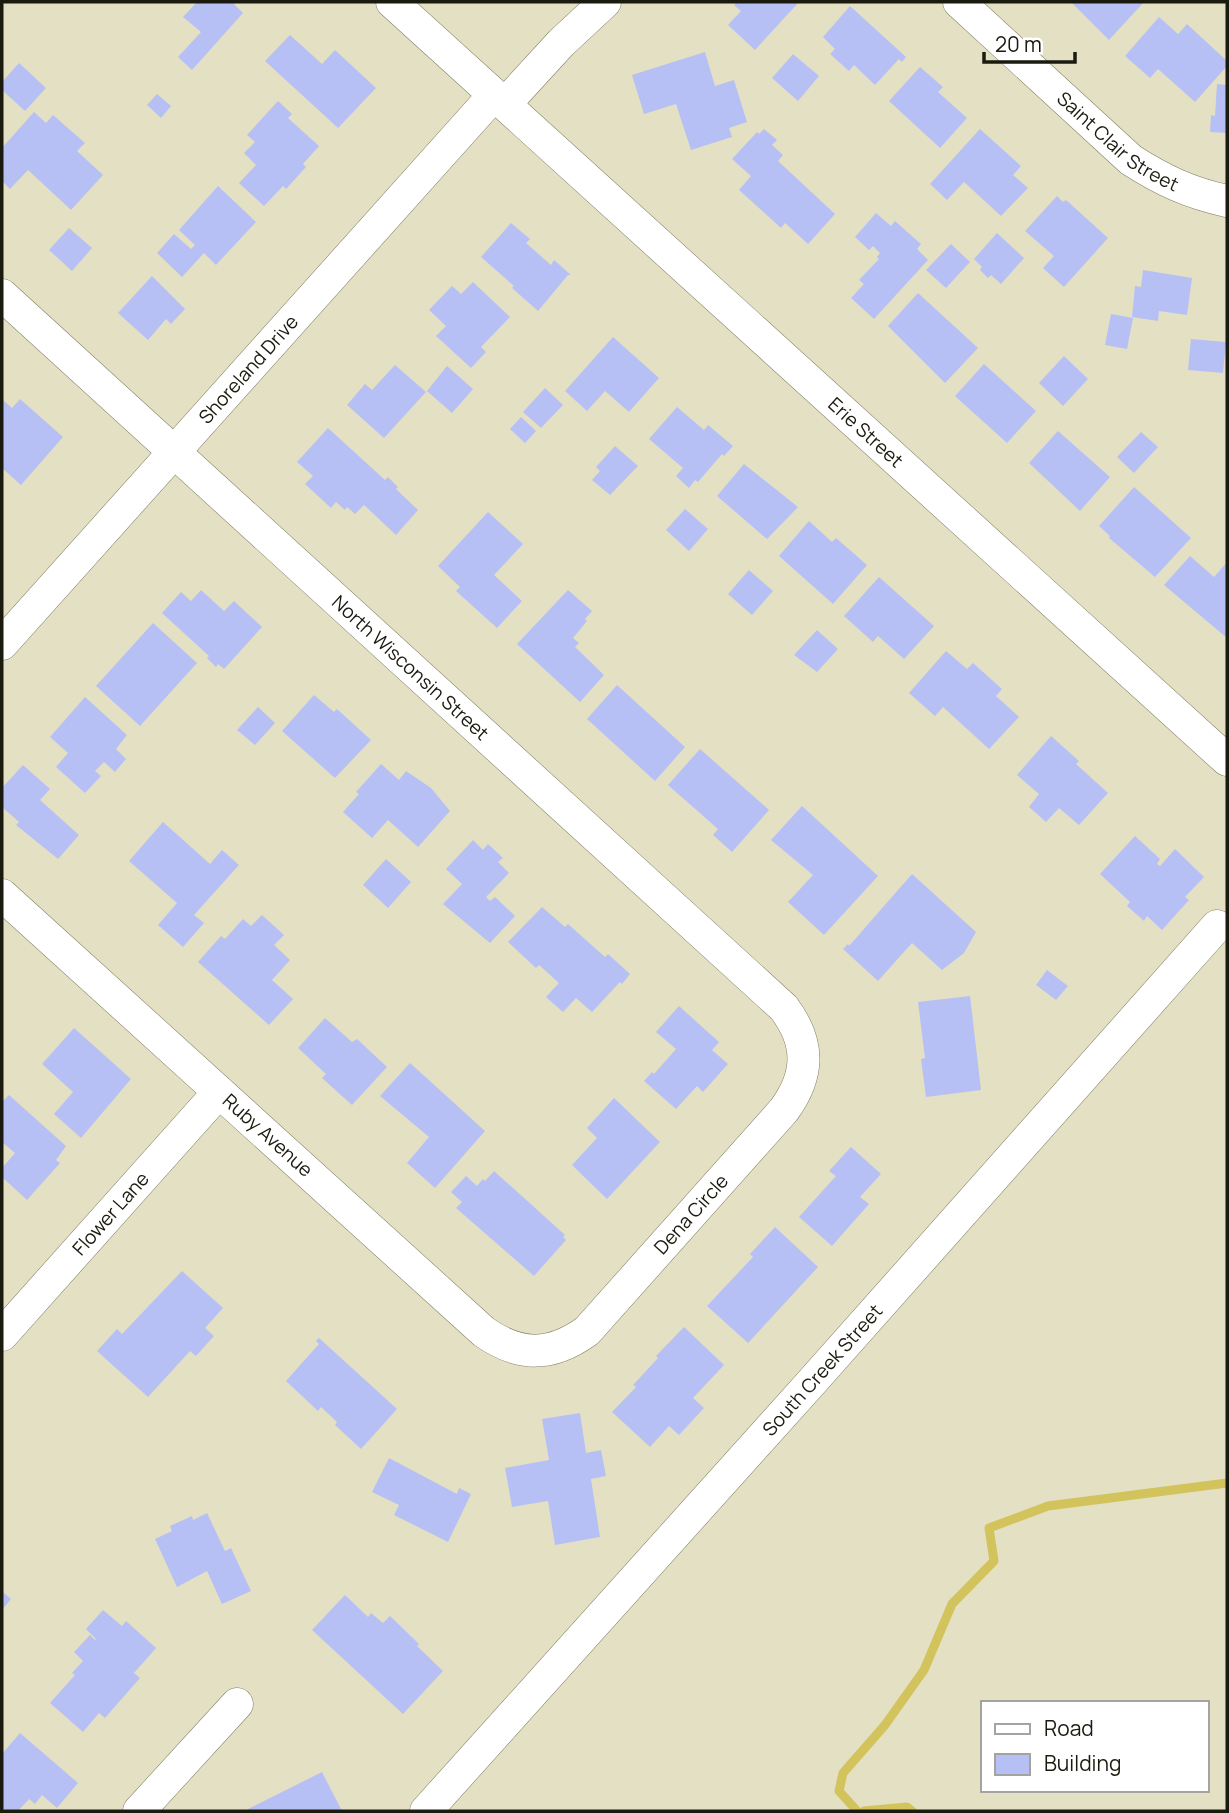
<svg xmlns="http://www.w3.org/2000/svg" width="1229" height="1813" font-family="Manrope,sans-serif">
	<rect width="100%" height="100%" fill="#e4e0c4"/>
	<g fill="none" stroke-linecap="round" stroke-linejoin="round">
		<path stroke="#d3c35c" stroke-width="9" d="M857,1811L839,1791L843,1773L885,1725L924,1670L952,1604L994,1561L989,1528L1048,1506L1227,1483
			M864,1811L907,1807L912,1811"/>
	</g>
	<path fill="#b6c0f4" d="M197,2H236L234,4L243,13L192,70L178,57L201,32L183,17Z
		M737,2H799L755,50L728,25L741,11L734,5Z
		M1071,2H1144L1109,40Z
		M850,6L906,57L902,62L899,59L875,85L854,65L849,71L830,54L835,49L823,37Z
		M1159,17L1178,34L1187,24L1227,61V66L1195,102L1158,69L1150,78L1125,56Z
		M290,35L322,64L335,50L376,88L338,128L265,61Z
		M705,52L715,86L734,80L747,122L729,128L732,137L691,150L676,104L644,114L632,75Z
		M793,54L819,76L798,101L772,78Z
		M19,63L46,88L25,111L2,90V82Z
		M920,67L943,87L938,92L967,118L940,148L889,101Z
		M1217,84L1227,85V133L1210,132L1211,115L1215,116Z
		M157,94L171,106L161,118L147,105Z
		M278,101L292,114L288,118L319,146L303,164L306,167L286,189L283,186L264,206L239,183L256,165L244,153L255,142L247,135Z
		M34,112L46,123L53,115L85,143L77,151L103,175L71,210L28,170L10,189L2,181V148Z
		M764,129L777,140L772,145L783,155L778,161L835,214L808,244L785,223L781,228L739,190L751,176L732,159L757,132L759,134Z
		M980,129L1021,166L1013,175L1028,188L1001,216L964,182L947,200L930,184Z
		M218,186L256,222L216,265L204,253L182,277L157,253L174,234L191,249L195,245L179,230Z
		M1057,196L1063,202L1066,200L1108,238L1064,287L1043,268L1054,256L1025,231Z
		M876,213L891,226L895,221L921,244L917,249L928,260L874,319L851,298L864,284L859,280L879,259L877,257L880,253L873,246L869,250L855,237Z
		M511,223L530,239L526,243L551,265L554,260L571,275H568L538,311L512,288L514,286L481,257Z
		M69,228L92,248L72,271L49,250Z
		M997,233L1024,258L1001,284L991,275L988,278L980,270L982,267L974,259Z
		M951,244L970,262L946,288L926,270Z
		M1143,270L1192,278L1187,315L1159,311L1158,321L1132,317L1135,286L1141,287Z
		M152,276L185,309L171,324L166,319L148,340L118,313Z
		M473,282L510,317L481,347L486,352L471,368L436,336L446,326L429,310L452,286L461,294Z
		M918,293L978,348L945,383L888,326Z
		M1111,314L1133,318L1127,349L1105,345Z
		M613,337L659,378L629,412L605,391L587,411L565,391Z
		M1191,339L1226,342L1223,373L1188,370Z
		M1064,356L1088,379L1063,406L1039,383Z
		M984,364L1036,411L1007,443L955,396Z
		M395,365L426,392L384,438L347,405L365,384L372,390Z
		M447,366L473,389L452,413L427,391Z
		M545,388L563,405L541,428L523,412Z
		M2,399L12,408L20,399L63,437L21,485L2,468Z
		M677,407L704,430L708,425L733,446L724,456L722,454L698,482L695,480L689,488L676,476L683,468L649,439Z
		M521,417L536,431L525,443L510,429Z
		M328,428L385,480L388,477L398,487L396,489L418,510L396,535L364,505L355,514L347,507L345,510L336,502L331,508L305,484L313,476L297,462Z
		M1058,431L1110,477L1080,511L1029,463Z
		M1141,432L1158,447L1134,473L1117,457Z
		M615,446L638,466L610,495L592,480L600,471L596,467Z
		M744,464L798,507L767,539L717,496Z
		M1134,487L1191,538L1155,577L1109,538L1110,536L1099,526Z
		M685,509L708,529L689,551L666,530Z
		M488,512L523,544L494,575L522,601L497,628L456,591L460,587L438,566Z
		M809,521L832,542L836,538L867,565L833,604L779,556Z
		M1190,556L1214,577L1227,562V638L1164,585Z
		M749,570L773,591L752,615L728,594Z
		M879,577L934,626L904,659L878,636L873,642L844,616Z
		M201,590L224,611L234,601L262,627L224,669L218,664L216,667L207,658L209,656L162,613L181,592L191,601Z
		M568,590L592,611L585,619L587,621L573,638L579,643L575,647L604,675L580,702L517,644Z
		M153,623L197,663L140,726L96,686Z
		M817,630L838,649L817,672L794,655Z
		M946,651L967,669L973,663L1002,689L996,696L1019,717L989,749L943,707L935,716L909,693Z
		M617,685L685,747L655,781L587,719Z
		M314,695L334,712L337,709L371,740L335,778L282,731Z
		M85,697L127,735L116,749L126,759L115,772L104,762L95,771L101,776L85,793L56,767L68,753L50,737Z
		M258,707L275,723L255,745L237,730Z
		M1051,736L1079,761L1076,764L1108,793L1079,825L1059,808L1046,822L1029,807L1039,794L1017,775Z
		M700,749L769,810L732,852L713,835L718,829L668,785Z
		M381,764L399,780L406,771L431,788L450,811L418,847L388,820L372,838L343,812L359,794L356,792Z
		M23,765L50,789L40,800L79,835L58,859L16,825L19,822L2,807V788Z
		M802,806L878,876L824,935L788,902L813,875L771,840Z
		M163,822L210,864L222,850L239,865L194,915L204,923L183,947L158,925L177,903L129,861Z
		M1135,836L1160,859L1157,864L1160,866L1175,849L1204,877L1185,897L1189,900L1162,930L1147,916L1144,921L1127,906L1130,902L1100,874Z
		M473,840L483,850L488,844L503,858L498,862L509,873L486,897L490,901L495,897L515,916L490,943L443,904L462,884L446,869Z
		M386,859L411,882L388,908L363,885Z
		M912,874L976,932L964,953L942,970L912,943L878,981L843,949L848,944L849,946Z
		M542,907L565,927L568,924L605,957L608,954L630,974L622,984L620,982L592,1012L576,998L563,1012L546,997L559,983L539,965L536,968L508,942Z
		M262,915L284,935L274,945L290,960L272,980L293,999L269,1025L198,962L221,936L225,939L243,919L251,926Z
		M1047,970L1068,986L1056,1000L1036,985Z
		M970,996L981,1090L926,1097L921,1059L925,1058L918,1002Z
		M679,1006L719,1042L712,1050L728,1064L703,1092L697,1086L676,1109L644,1081L652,1072L654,1074L676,1049L656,1032Z
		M325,1018L352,1042L357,1039L387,1067L352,1105L322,1078L326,1074L298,1048Z
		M74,1028L131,1079L81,1138L54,1114L73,1092L42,1064Z
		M410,1063L485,1131L435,1188L407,1163L429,1137L380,1096Z
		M9,1095L66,1146L56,1160L60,1163L27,1200L2,1177V1168L15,1153L2,1142V1102Z
		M614,1098L660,1142L607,1199L572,1165L597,1138L587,1128Z
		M851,1147L881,1174L860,1197L869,1204L832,1246L799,1217L836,1176L829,1171Z
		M494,1171L565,1235L563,1237L566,1240L534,1276L456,1208L462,1202L451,1192L466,1176L477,1186L483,1179L485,1181Z
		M775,1227L818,1267L748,1343L707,1306L753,1257L750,1254Z
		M182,1271L223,1308L205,1328L214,1336L196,1356L190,1351L148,1397L97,1351L117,1329L122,1334Z
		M684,1327L724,1365L693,1398L704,1408L679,1435L669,1426L650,1447L612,1412L636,1387L633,1385L658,1358L656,1356Z
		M319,1338L397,1409L361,1449L335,1425L337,1422L321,1407L318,1411L286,1381L319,1344L316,1341Z
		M580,1413L586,1453L601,1450L606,1476L591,1479L600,1537L555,1545L548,1501L512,1507L505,1468L549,1460L542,1419Z
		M389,1458L457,1494L459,1488L471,1494L448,1542L394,1515L399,1505L372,1492Z
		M207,1513L225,1551L231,1548L251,1591L222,1604L207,1571L177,1587L155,1539L172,1531L170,1526L192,1516L193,1520Z
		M2,1591L11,1599L2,1610Z
		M345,1595L368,1617L371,1613L383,1623L390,1616L419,1644L417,1646L443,1671L403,1714L312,1630Z
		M103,1610L122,1626L126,1621L156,1648L134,1673L140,1678L105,1718L99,1713L83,1732L50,1703L75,1675L72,1673L83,1661L74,1652L90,1635L95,1640L96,1639L86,1629Z
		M20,1733L78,1783L57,1808L42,1795L35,1804L29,1799L18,1811H6L2,1808V1754Z
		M322,1772L342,1811H244Z"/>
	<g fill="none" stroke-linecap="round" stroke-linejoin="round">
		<g stroke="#817d64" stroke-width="33">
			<g id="minor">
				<path id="s1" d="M392,2L1227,760"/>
				<path id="s2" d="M959,2L1131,160C1164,181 1190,193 1227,201"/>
				<path d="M505,104L561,43L605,2"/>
				<path id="s3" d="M2,295L784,1008C810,1043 810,1074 784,1110L587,1331C551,1357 520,1357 484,1332L2,895"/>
				<path id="s4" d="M2,644L494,95"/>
				<path id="s5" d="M2,1335L219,1092"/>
				<path d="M139,1811L237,1704"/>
				<path id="s6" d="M426,1811L810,1384L1217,926"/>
			</g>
		</g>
		<use href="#minor" stroke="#fff" stroke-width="32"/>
	</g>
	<g text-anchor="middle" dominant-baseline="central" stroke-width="5" stroke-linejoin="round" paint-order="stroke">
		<g font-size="19" fill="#1b1a0f" stroke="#fff">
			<text stroke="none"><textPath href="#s2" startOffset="212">Saint Clair Street</textPath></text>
			<text stroke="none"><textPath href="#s4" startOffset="369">Shoreland Drive</textPath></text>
			<text stroke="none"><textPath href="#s1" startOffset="640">Erie Street</textPath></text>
			<text stroke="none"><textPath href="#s3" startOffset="553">North Wisconsin Street</textPath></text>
			<text transform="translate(268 1135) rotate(42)">Ruby Avenue</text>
			<text stroke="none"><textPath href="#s5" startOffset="163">Flower Lane</textPath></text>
			<text transform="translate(691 1214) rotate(-48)">Dena Circle</text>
			<text stroke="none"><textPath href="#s6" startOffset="593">South Creek Street</textPath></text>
		</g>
	</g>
	<rect width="1229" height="1813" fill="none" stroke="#1b1a0f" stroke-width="7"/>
	<rect x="981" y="1701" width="228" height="91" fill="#ffffff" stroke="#a4a39f" stroke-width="2"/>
	<rect x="995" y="1724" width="35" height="10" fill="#ffffff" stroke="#a4a39f" stroke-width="2"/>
	<text x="1044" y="1736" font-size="21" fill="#1b1a0f">Road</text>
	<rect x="995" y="1754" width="35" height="21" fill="#b6c0f4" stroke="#a4a39f" stroke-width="2"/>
	<text x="1044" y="1771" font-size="21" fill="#1b1a0f">Building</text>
	<path d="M984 52v10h91v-10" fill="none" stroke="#1b1a0f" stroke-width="3.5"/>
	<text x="995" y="52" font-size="21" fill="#1b1a0f" stroke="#ffffff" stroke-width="5" paint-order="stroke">20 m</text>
</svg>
